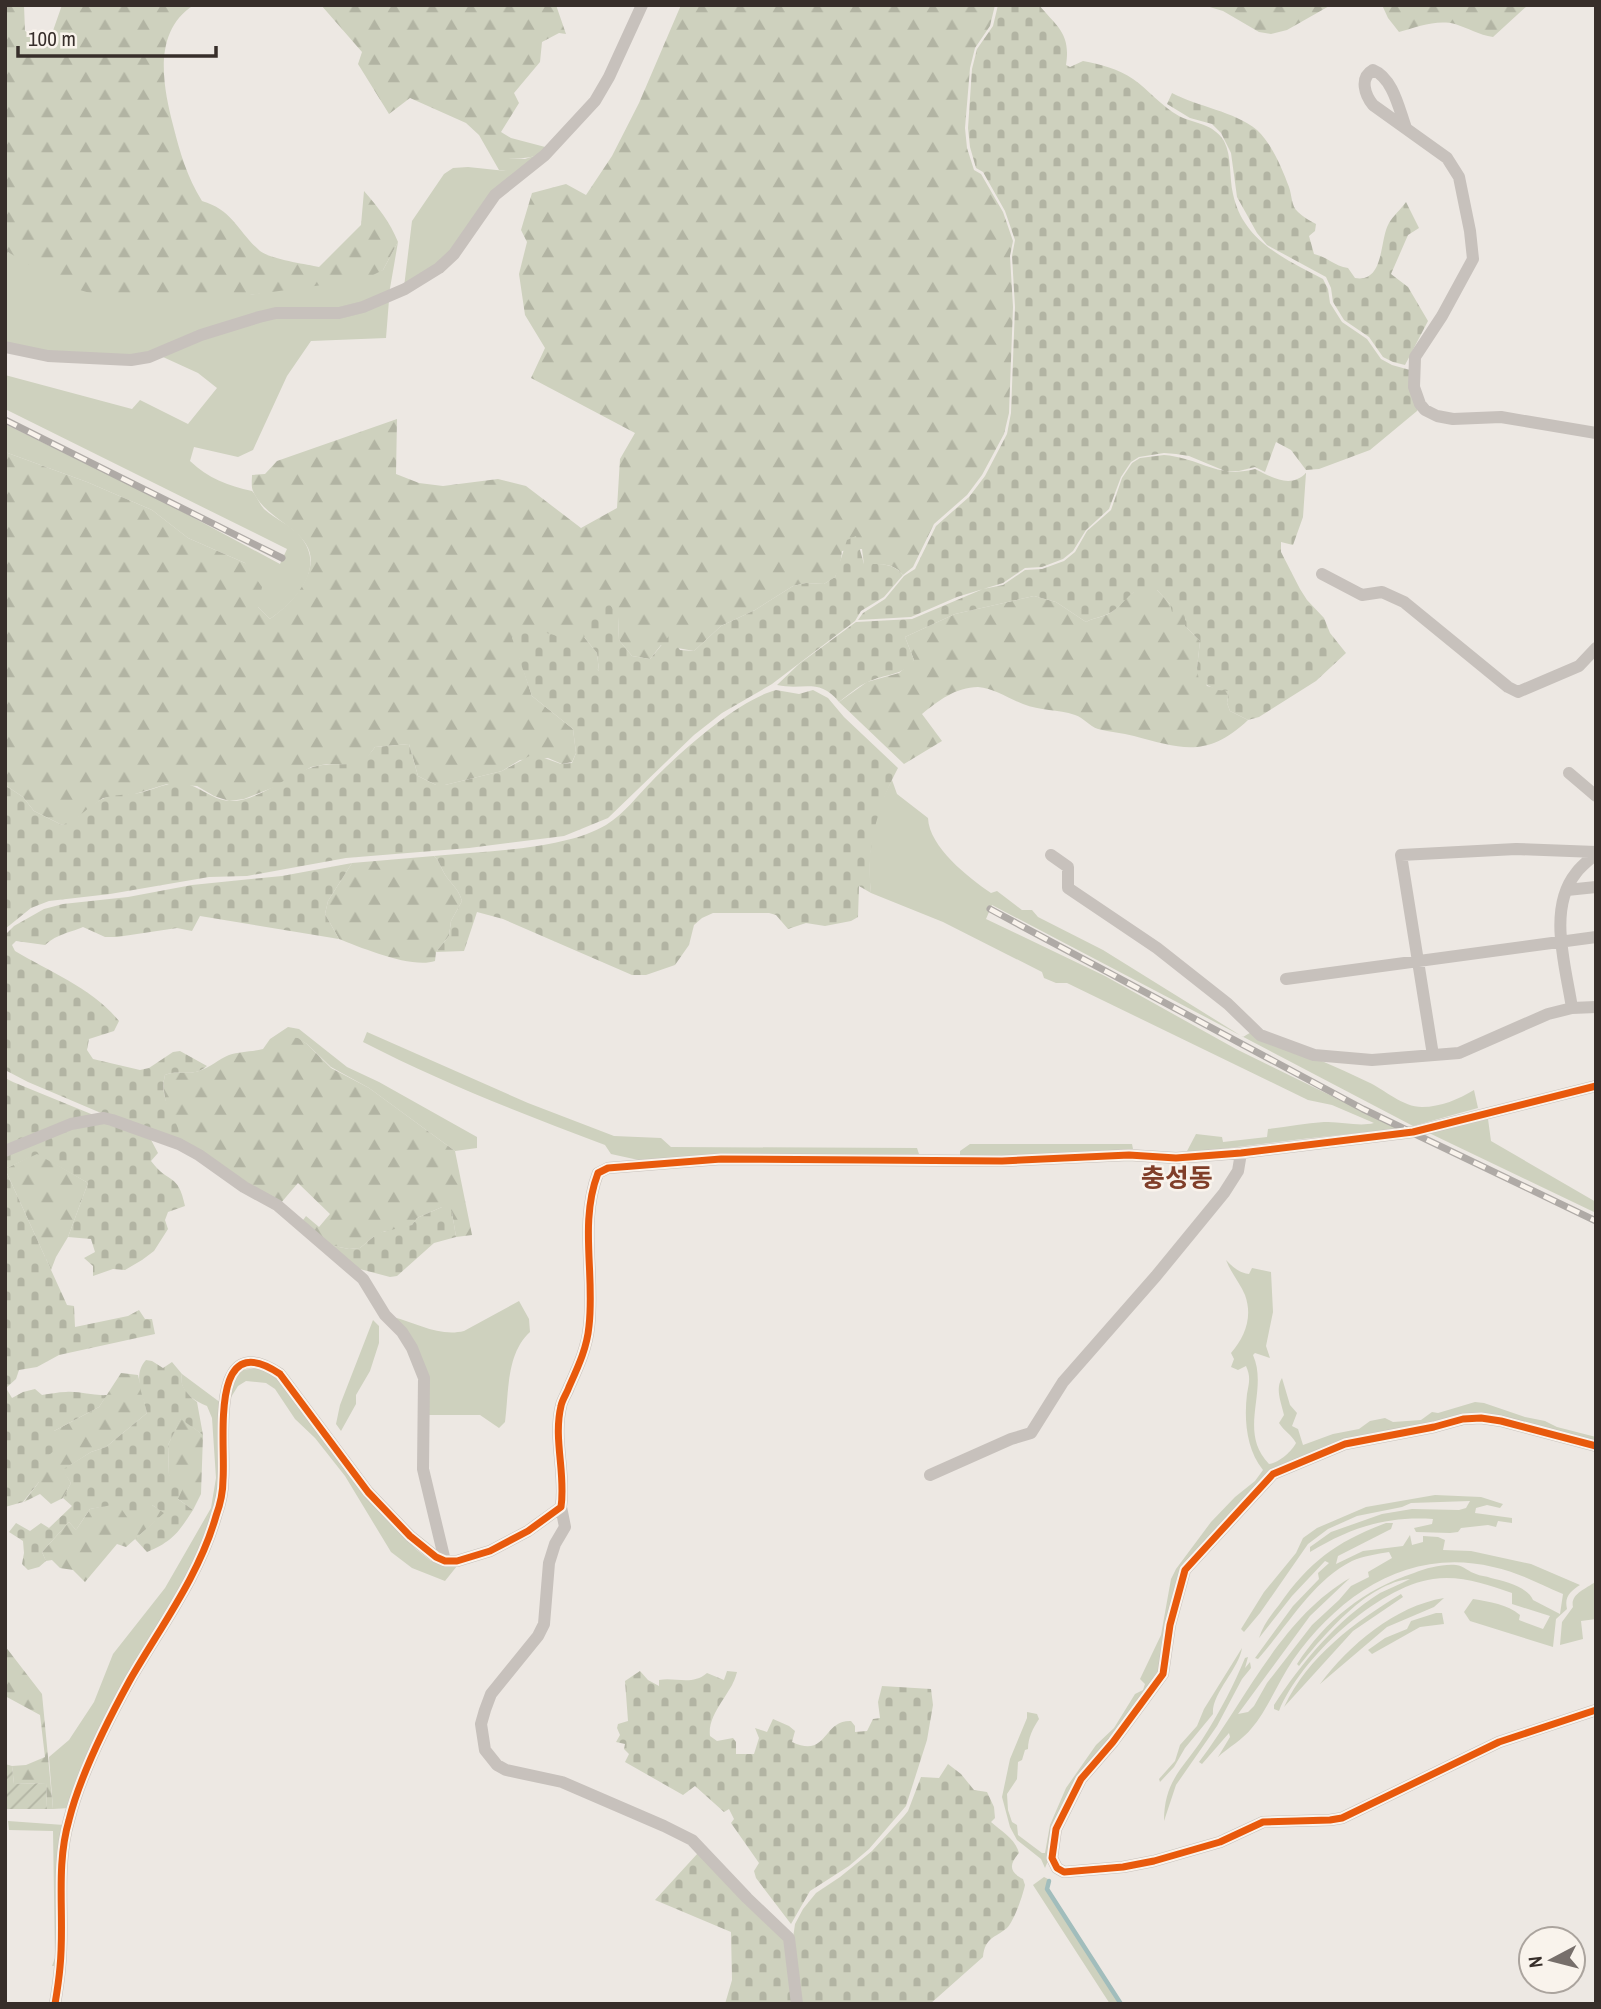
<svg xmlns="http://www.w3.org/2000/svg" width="1601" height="2009" font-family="'Archivo Narrow','Noto Sans KR',sans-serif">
	<defs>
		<pattern id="forest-firs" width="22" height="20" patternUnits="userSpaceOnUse" patternTransform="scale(1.75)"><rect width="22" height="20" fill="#ced1be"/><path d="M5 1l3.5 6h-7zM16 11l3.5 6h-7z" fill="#b2b4a3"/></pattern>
		<pattern id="cemetery-stones" width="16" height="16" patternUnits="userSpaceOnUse" patternTransform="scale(1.75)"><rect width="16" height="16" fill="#ced1be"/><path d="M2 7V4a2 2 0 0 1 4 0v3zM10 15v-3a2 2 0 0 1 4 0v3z" fill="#b2b4a3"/></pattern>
		<pattern id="garden-furrows" width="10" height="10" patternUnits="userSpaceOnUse" patternTransform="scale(1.75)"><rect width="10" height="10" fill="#ced1be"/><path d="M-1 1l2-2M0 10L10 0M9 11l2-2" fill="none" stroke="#b2b4a3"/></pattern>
	</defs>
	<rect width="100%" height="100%" fill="#ede8e3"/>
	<path fill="#ced1be" d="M543,153L507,183L452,252L404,287L412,221L444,174L453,168L468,167L506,171L508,158L525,159Z
		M398,242L389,294L339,311L275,310L148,355L79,356L5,345V255L7,252L250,295L383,270Z
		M389,300L386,338L311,341L287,376L253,450L238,457L194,447L190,461C208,478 228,486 252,491C257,496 259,504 264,509C275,519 289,524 299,535C327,566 298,600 270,619L258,607L245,563L188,538L152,510L87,482L5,452V424L168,504L280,564L287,549L5,409V375L132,409L140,400L188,424L217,388L198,373L163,357L204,338L274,316Z
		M892,780L897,794L928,818C929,847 969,878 991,893L997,891L1022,910H1032L1038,917L1103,950L1243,1037L1253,1031C1291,1049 1331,1064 1368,1082C1385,1090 1403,1107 1422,1107C1441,1107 1459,1099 1474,1090L1478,1108L1413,1126L992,905L986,919L1105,976L1236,1049L1399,1129C1328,1135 1257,1145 1186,1153L1196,1134L1222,1137L1223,1142L1267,1137L1268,1129C1287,1127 1305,1123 1324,1122C1341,1121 1358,1127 1374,1123L1332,1105L1308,1100L1067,983H1056L1044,978L1042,972L943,922L871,893C866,853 873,815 892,780Z
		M288,1027L299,1029L347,1067L379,1082L477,1137V1148L455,1151L369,1088L331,1067L307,1044L297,1038L270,1039Z
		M367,1032L528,1103L614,1136L661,1138L671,1147L917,1148L919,1154H793L643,1161L611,1154L605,1145C522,1114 441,1082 363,1042Z
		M1488,1119L1491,1141L1596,1202V1213L1429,1133Z
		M970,1144H1132L1133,1149L1014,1156H960V1151Z
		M1226,1260C1233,1267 1239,1273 1249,1274L1252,1268L1271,1272L1273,1312L1266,1346L1270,1358L1255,1353L1253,1355C1269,1391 1237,1431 1269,1464C1279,1463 1292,1451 1296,1443C1292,1435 1284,1431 1279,1423L1284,1415C1281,1402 1275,1389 1282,1378L1290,1405L1297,1413L1292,1426L1298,1429L1303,1445L1333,1434L1359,1429L1370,1421L1385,1418L1393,1422L1421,1420L1432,1412L1438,1413L1475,1402L1484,1403L1525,1417L1545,1421L1557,1427L1596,1437V1443L1499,1418L1298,1458L1187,1561L1159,1672L1085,1770L1045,1868L1041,1859L1017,1840L1010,1827L1002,1797L1010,1759L1027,1718V1712L1037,1714L1039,1719C1033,1728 1028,1738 1028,1749L1025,1750L1022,1760L1018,1762L1017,1779L1007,1794L1008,1810L1012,1822L1017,1825L1018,1835L1042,1853H1045L1050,1825L1066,1788L1096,1745L1114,1728L1135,1694L1143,1690L1145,1684L1140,1679L1161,1635L1171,1579L1176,1569L1211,1522L1235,1497L1255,1481L1263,1470C1246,1449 1244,1419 1247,1394C1249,1383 1251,1377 1246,1366L1238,1370L1231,1367L1234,1359L1231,1353C1245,1337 1253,1317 1245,1295C1240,1283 1231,1273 1226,1260Z
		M519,1301L529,1319L530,1332C506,1354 509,1392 505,1422L499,1428L480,1415H429L427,1385L393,1317C416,1323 440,1337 464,1331Z
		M373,1320L379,1326V1343L370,1371L356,1395V1404L341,1431L336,1424L340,1405Z
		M258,1368L277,1377L371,1503L417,1550L431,1561L457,1566L445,1581L412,1568L391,1552L345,1476L315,1438L295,1419L275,1389L266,1383L246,1381L238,1386L228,1402L231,1382L242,1370Z
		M182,1374L221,1403L220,1482L206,1539L70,1808L53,1809L49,1757L69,1740L94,1702L113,1654L165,1588L211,1508L216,1478L212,1418L207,1406C193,1400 178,1390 182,1374Z
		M1435,1495L1481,1497L1503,1504L1500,1508L1487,1505L1476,1508L1475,1513L1512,1518V1523L1498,1521L1496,1527L1488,1525L1461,1528L1458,1532L1450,1533L1416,1532L1414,1528L1432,1524L1433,1519C1385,1516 1350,1528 1310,1552V1547L1331,1532L1382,1514L1412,1509L1459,1510L1466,1508L1470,1501L1411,1503L1402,1507L1357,1516L1328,1529L1308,1544L1260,1613L1244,1632L1241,1629L1264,1592L1296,1553L1303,1538L1317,1528L1366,1507Z
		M1386,1523H1393L1391,1529L1338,1556L1336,1564L1363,1551L1403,1546L1410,1535L1412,1545L1423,1542V1536L1438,1537L1445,1540L1443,1550L1471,1551L1531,1564L1580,1585C1571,1591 1564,1596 1567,1609L1556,1619L1553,1647L1470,1621L1464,1612L1473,1599C1490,1602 1507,1604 1520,1615L1519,1620L1543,1629L1550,1616L1512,1604V1593C1486,1584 1460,1575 1433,1579C1377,1587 1300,1659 1279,1711L1274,1709V1705C1302,1662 1337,1620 1380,1593C1390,1588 1401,1584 1410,1579C1367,1583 1324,1635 1299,1666L1297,1664C1325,1621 1364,1589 1414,1573C1427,1568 1442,1564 1456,1565C1464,1566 1469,1572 1476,1574C1480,1576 1486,1576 1491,1578C1504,1581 1528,1587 1533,1600L1560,1614L1563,1594C1539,1584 1518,1572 1493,1567C1409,1547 1340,1594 1293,1660C1278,1682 1268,1709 1251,1729C1243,1739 1228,1748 1218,1757L1230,1737L1229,1733L1202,1764L1199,1762C1245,1701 1282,1617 1350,1578L1310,1616L1238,1714L1248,1712L1254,1706L1267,1683L1312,1625L1339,1600L1351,1586L1369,1577L1368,1572L1392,1558L1389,1552C1377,1554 1363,1556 1352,1561C1312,1581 1287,1627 1258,1659L1255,1658L1293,1606L1319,1579L1318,1573L1329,1563L1325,1561L1292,1596L1259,1638C1263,1625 1271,1615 1279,1605C1310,1561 1336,1542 1386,1523Z
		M1595,1582L1596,1619L1581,1621L1583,1639L1560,1645L1562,1622L1573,1607C1570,1594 1586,1589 1595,1582Z
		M1401,1594L1403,1597L1353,1631L1284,1707C1308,1656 1355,1622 1401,1594Z
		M1444,1598L1434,1607L1387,1627L1320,1684C1349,1645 1395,1606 1444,1598Z
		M1436,1613H1442L1444,1624L1420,1627L1372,1654L1368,1650L1385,1638L1407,1629L1411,1621Z
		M1242,1648C1239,1669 1211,1694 1213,1714L1185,1748L1174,1767L1160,1782L1159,1779L1175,1761L1180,1745L1197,1726L1204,1709Z
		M1248,1657L1245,1668L1250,1662L1251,1668L1242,1679L1217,1726L1176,1785L1164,1821C1164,1779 1185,1767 1205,1735C1220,1711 1234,1685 1245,1658Z
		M8,1821L64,1825L58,1966H52L55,1958L53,1831L9,1830Z
		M1044,1877L1048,1879L1046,1890L1120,2004H1110L1033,1885Z"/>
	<path fill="url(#forest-firs)" d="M5,5H24L25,31L48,45L62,5H194C152,31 163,86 173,125C180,153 187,177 202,201C233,210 238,232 260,251C270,259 305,264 319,267L361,225L364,191C378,207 390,222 398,242L383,270L365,279L250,295L90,293L63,285L8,252L5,255Z
		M321,5H556L566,34L559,33L542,42L540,62L514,93L519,103L501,132L511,138L549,148C538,158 523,159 509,158L512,168L506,171L499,170L479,135L466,123L410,98L389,114L358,64L362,52Z
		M681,5H995L990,26L975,48L970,68L965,128L967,148L974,170L981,174L1003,212L1013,241L1010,256L1013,307L1009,413L1004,434L982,475L967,495L934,524L913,567L903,575C893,562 879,564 864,565L862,549L842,551L840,566L835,577L824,584L806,583L793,586L755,610L721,626L694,651L661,645L650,659L632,656L619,640L618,617L584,637L597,653L599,671L590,664L513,638L532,696L573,729L576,753L572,762L562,764L548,758L520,760L502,771L445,785H436L418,776L409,744L375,747L367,758L356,765L327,764L311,767L282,784L244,799L229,801L214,796L197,786L167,784L135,794L103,798L72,822L62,825L34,811L23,797L5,785V452L87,482L152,510L188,538L245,563L262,587L258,607L270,619C284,609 299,595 306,579C328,532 268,526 253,491C251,487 252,479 252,475L265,474L277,461L397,419L396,474L419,483L443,486L498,479L526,486L581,528L617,508L620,459L635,433L531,378L545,348L525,315L519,274L527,242L521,230L532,193L566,184L586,195L612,156L639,103Z
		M1203,5H1331L1287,30L1271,34L1259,32L1223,11Z
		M1382,5H1528L1493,37C1479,35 1468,28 1455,24C1437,19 1417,27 1399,32L1388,18Z
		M1141,589L1157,590L1170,604L1185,609V626L1200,641L1197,668L1207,686L1229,691L1227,703L1230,711L1248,720C1208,758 1182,749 1134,736C1122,733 1110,732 1098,729C1089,726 1084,718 1075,715C1058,709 1040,711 1023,704C1009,699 994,688 978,687C956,687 938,701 922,714L942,741L904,764L839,702L867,682L899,673L914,660L905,637L955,614L1034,596L1056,602L1086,622C1095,617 1106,617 1113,611C1125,602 1125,595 1141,589Z
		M434,856C439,861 440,865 443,871C449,883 458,887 462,901L451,921L449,936L436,952L435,961C412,969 362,948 339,939L325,914L328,901L352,863Z
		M280,1037L298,1038L307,1044L331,1068L369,1088L455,1151L472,1235L456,1237L452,1212L442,1207L417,1218L412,1225L392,1232L385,1231L373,1237L360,1248L349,1249L324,1244L301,1223L306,1216L319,1227L330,1214L298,1183L280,1204C254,1189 230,1174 206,1157C199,1153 189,1148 183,1141C171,1127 160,1092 165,1075C176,1070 187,1075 199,1071C209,1068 219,1059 229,1055C240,1051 251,1052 263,1049L270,1039Z
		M37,1153L88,1183L68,1237L56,1257L51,1270L5,1169Z
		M121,1373L138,1375L147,1413L106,1447L91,1452L63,1470L71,1483L63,1498L51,1504L40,1494L24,1502L39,1482V1463L54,1431L99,1407Z
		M181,1418L203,1435L201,1494L193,1510L178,1499L169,1475L168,1445Z
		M118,1503L152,1505L165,1513L126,1547L117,1544L85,1582L73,1570L60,1568L52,1560L46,1561L42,1552L69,1522L76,1530L90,1509Z
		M5,1646L42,1694L53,1809H47L46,1783L14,1784L12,1766L26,1765L45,1757L40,1715L5,1696Z"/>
	<path fill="url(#cemetery-stones)" d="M998,5H1039C1057,27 1071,33 1066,65L1070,67L1083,61C1100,64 1119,69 1133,79C1149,90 1161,106 1179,116C1195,124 1213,123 1224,141C1232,156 1229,177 1233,194C1243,241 1285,259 1323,279L1328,289L1330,303L1342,322L1367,339L1381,359L1392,365L1410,370L1419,407L1417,411L1370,450L1319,469L1306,470L1291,450L1276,442L1265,472L1255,467L1239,471H1225L1189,456L1176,454L1164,453L1139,457L1131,462L1121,477L1109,509L1086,530L1073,551L1063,559L1042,567L1025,568L1003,583L957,597L911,617L858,620L863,613L885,599L904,576L915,569L936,526L969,497L985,476L1007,434L1011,413L1015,307L1012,256L1015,240L1005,211L983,172L976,168L970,147L968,128L972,69L977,49L993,26Z
		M1172,93C1198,107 1234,111 1257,130C1272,144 1282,168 1289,187C1292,195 1291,206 1298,212C1303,217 1310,221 1316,224L1315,231L1309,236L1314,254C1328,257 1334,266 1348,268L1355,278C1385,283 1379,240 1389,223C1393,216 1401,209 1406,202L1419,228L1408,235L1391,274L1408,287L1428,321L1405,365L1393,362L1383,357L1369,337L1344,320L1333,302L1331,288L1326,277L1267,245L1257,233L1237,197L1231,153L1221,133L1212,124L1190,118L1167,104Z
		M1164,455C1201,458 1217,479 1255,469C1272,477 1290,489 1306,473L1303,517L1293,545L1281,542V552L1300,589L1307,600L1324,618L1330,633L1346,653L1316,681L1259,717L1248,720L1230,711L1227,703L1229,691L1217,690L1199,681L1197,668L1200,641L1185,626V609L1172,612L1170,604L1157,590C1126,589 1134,595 1113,611C1105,617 1095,617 1086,622L1056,602L1034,596L955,614L905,637L914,660C904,676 883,674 868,682C858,686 848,695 839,702C819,677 803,691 777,685L799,664L856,622L912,619L983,589L1003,585L1025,570L1042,569L1064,561L1075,552L1087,531L1111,510L1122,478L1132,463L1140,458Z
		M856,536L864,564C879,564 893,562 903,575L884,597L861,611L855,621L772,684L722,713L694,735L608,818L564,836L469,848L346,858L247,876L209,877L110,894L49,901L31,908L5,929V785L23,797L34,811L62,825C78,820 87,807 102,799C112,794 128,795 139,793C149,791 159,786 169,784C194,778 207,799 229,801C256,803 289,774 313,767C340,759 357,774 375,747L409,744L418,776L436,785H445L502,771L533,754L561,764L572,763L576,753L573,729L532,696L512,638L518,625L554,635L568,642L599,671L597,653L584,637L583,624L597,608L609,603L618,617L619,640L632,656L650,659L669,636L680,650L694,651L721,626L755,610L793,586L806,583L824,584L835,577L847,540Z
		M776,690L799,694L813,690L828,698L844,717L898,768C877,808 866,847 871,893L859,886L858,917L851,921L825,926L806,923L788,929L776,915L769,913H713L702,918L694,925L689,945L675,965L646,975H632L503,919L477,912L464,951L436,952L449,936L451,921L462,901C458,887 449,883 443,871C440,865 439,861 434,856C484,851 564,850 606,825C625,813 637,796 652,781C680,752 738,700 776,690Z
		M352,863L328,901L325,914L339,939L200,916L192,931L177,928L117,937H105L83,927C67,934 59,933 45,945L16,941L12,945L15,951C50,972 92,988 119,1021L114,1031L89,1039L87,1050L93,1059L140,1070L149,1068L173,1052L180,1051L207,1066C191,1079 181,1068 165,1075C158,1101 177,1118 183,1142L101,1113L28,1082L5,1070V935L14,926L44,909L63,904L128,897L192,885L282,876Z
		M5,1078L13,1082L96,1116L5,1149Z
		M104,1120L150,1138L158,1153L151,1161C169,1185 178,1172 185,1206L168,1212L165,1220L168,1229L154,1251L142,1260L125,1270L113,1269L93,1276V1266L84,1258L95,1252L91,1239L68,1237L88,1183L37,1154L5,1169L67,1305L74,1306L75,1327L128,1316L139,1310L145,1319H152L155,1334L59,1355L37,1367L19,1370L16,1379L6,1388L12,1398L23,1392L35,1389L42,1395C50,1394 58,1392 66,1392C80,1391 93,1396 107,1395L99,1407L54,1431L55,1450L39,1463V1482L23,1502L5,1507V1154L33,1141Z
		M449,1206L452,1212L456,1237L434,1243L397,1276L390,1277L356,1268L324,1244L349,1249L360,1248L378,1233L412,1225L417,1218L442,1207Z
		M146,1360L152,1361L163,1368L172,1362L182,1374C179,1386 188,1395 197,1402L203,1435L181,1419L168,1445L169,1475L184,1486L178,1499L193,1510C178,1533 173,1541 147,1552L135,1539L164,1513L152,1505L129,1520L118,1504L90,1509L76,1530L69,1522L42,1552L46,1561L39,1567L28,1570L22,1564L24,1553L23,1541L9,1532L16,1523L30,1531L41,1523L49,1528L72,1506L63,1498L71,1483L62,1470L91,1452L106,1447L147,1413C143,1395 132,1375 146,1360Z
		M640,1671L648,1680L659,1686V1680C676,1677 692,1686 707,1673L724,1680L727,1671L737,1672C732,1694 707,1713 710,1736L717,1741L733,1738L736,1742V1754H754L759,1738L755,1728L767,1732L773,1719L789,1726L795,1731L792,1742C828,1759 822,1720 851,1721L855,1726V1732L867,1731L873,1719L880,1718L878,1702L882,1686L931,1689L933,1705L927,1740L906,1806L869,1849L849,1866L810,1891L791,1924L756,1878L754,1871L759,1863L731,1823L734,1819L729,1809L724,1812L695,1786L683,1795L625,1762L629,1754L624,1749L625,1744L616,1742L620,1735L617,1728L618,1724L628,1721L625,1681Z
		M948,1764L961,1774L974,1790L987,1792L994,1807L995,1818L991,1822C1002,1832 1015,1838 1019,1853C1009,1864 1009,1872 1023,1879L1025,1885C1023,1895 1014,1921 1007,1928C995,1938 985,1937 983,1957L930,2004H799L793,1938L795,1924L803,1909L816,1893L840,1877L872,1851L904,1816L908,1811L921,1777L939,1778Z
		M698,1853L785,1939L792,2004H725L732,1980L731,1932L655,1900Z"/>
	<path fill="url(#garden-furrows)" d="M5,1764L12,1766L14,1784L46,1783L47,1809H5Z"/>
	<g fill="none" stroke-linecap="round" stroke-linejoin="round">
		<path stroke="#a1bdbc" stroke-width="4.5" d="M1049,1881L1047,1889L1121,2004"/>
		<path stroke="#c7c1bc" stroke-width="12" d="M1406,128C1399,109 1393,78 1373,70C1359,78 1365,95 1373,105L1447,158L1459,177L1470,231L1473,259L1442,316L1415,357L1414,387L1420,404L1425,410L1437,416L1453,419L1501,417L1596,433
			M5,347L48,356L131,360L149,357L201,335L259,317L276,313H339L363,307L405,289L439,268L454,254L495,195L545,155L595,101L609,77L642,5
			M1322,574L1362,595L1382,592L1404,602L1508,687L1518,692L1579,666L1596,648
			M1569,773L1596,796
			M1051,855L1068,867V888L1157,948L1228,1004L1260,1035L1314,1055L1372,1060L1459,1053L1548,1014L1572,1008L1596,1007
			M1567,890L1596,887
			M1286,979L1596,937
			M1572,1008C1566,967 1547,909 1576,873C1581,866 1589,860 1596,854
			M1433,1055L1401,855L1516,849L1596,852
			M5,1151L71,1124L104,1118L112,1120L179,1144L199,1155L244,1187L277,1205L363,1279L385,1315L402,1332L412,1348L424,1378L423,1469L445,1561
			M1596,1446L1501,1421L1481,1418L1463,1419L1434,1427L1345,1444L1273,1474L1185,1570L1170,1625L1163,1674L1113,1742L1081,1779L1056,1829L1052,1858L1057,1868L1064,1872L1123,1867L1154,1861L1220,1842L1263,1822L1330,1820L1342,1818L1499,1742L1596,1710
			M930,1475L1011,1439L1031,1433L1063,1382L1156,1276L1224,1193L1238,1171L1241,1153
			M561,1507L565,1527L555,1544L549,1563L544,1624L538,1636L491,1694L485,1710L481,1724L485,1750L497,1765L506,1770L562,1782L664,1826L692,1840L747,1898L789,1938L797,2004
			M55,2004C57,1992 59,1979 60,1967C65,1918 55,1868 69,1820C80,1776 108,1720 130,1680C161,1626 199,1576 216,1516C220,1505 223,1492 223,1480C226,1443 208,1325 280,1374L368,1492L410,1536L436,1557L445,1561H457L490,1551L528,1531L561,1507C566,1474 553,1439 561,1406C562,1400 567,1393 569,1387C578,1367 587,1348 589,1326C595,1274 579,1223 598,1173L608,1168L721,1159L1002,1161L1129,1155L1176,1158L1241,1153L1413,1132L1596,1086"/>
		<g stroke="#afaaa6" stroke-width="7">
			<path id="rail" d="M5,420L282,558
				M990,909L1363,1109L1596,1221"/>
		</g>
		<use href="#rail" stroke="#f9f3ec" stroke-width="4.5" stroke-dasharray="13" stroke-linecap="butt"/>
		<g stroke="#f9f3ec" stroke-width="11">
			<path id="cycleway" d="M1596,1446L1501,1421L1481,1418L1463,1419L1434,1427L1345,1444L1273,1474L1185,1570L1170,1625L1163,1674L1113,1742L1081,1779L1056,1829L1052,1858L1057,1868L1064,1872L1123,1867L1154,1861L1220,1842L1263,1822L1330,1820L1342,1818L1499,1742L1596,1710
				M55,2004C57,1992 59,1979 60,1967C65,1918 55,1868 69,1820C80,1776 108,1720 130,1680C161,1626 199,1576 216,1516C220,1505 223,1492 223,1480C226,1443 208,1325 280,1374L368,1492L410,1536L436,1557L445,1561H457L490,1551L528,1531L561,1507C566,1474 553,1439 561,1406C562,1400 567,1393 569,1387C578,1367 587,1348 589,1326C595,1274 579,1223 598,1173L608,1168L721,1159L1002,1161L1129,1155L1176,1158L1241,1153L1413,1132L1596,1086"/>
		</g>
		<use href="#cycleway" stroke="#e8590c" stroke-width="7"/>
	</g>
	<g text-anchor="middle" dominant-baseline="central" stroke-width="5" stroke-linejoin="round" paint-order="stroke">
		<g font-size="26" font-weight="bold" fill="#803e29" stroke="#f9f3ec">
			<text x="1177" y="1177">충성동</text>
		</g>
	</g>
	<rect width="1601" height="2009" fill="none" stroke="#372e2a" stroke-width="14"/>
	<g transform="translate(1552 1960) rotate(263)"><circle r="33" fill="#f9f3ec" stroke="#aba49e" stroke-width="2"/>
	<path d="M0-5L12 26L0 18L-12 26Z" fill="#776f6b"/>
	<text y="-10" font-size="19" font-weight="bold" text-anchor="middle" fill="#372e2a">N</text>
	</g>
	<path d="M18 46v10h198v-10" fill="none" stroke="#372e2a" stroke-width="3.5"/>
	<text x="28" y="46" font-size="21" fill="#372e2a" stroke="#f9f3ec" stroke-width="5" paint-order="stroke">100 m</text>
</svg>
